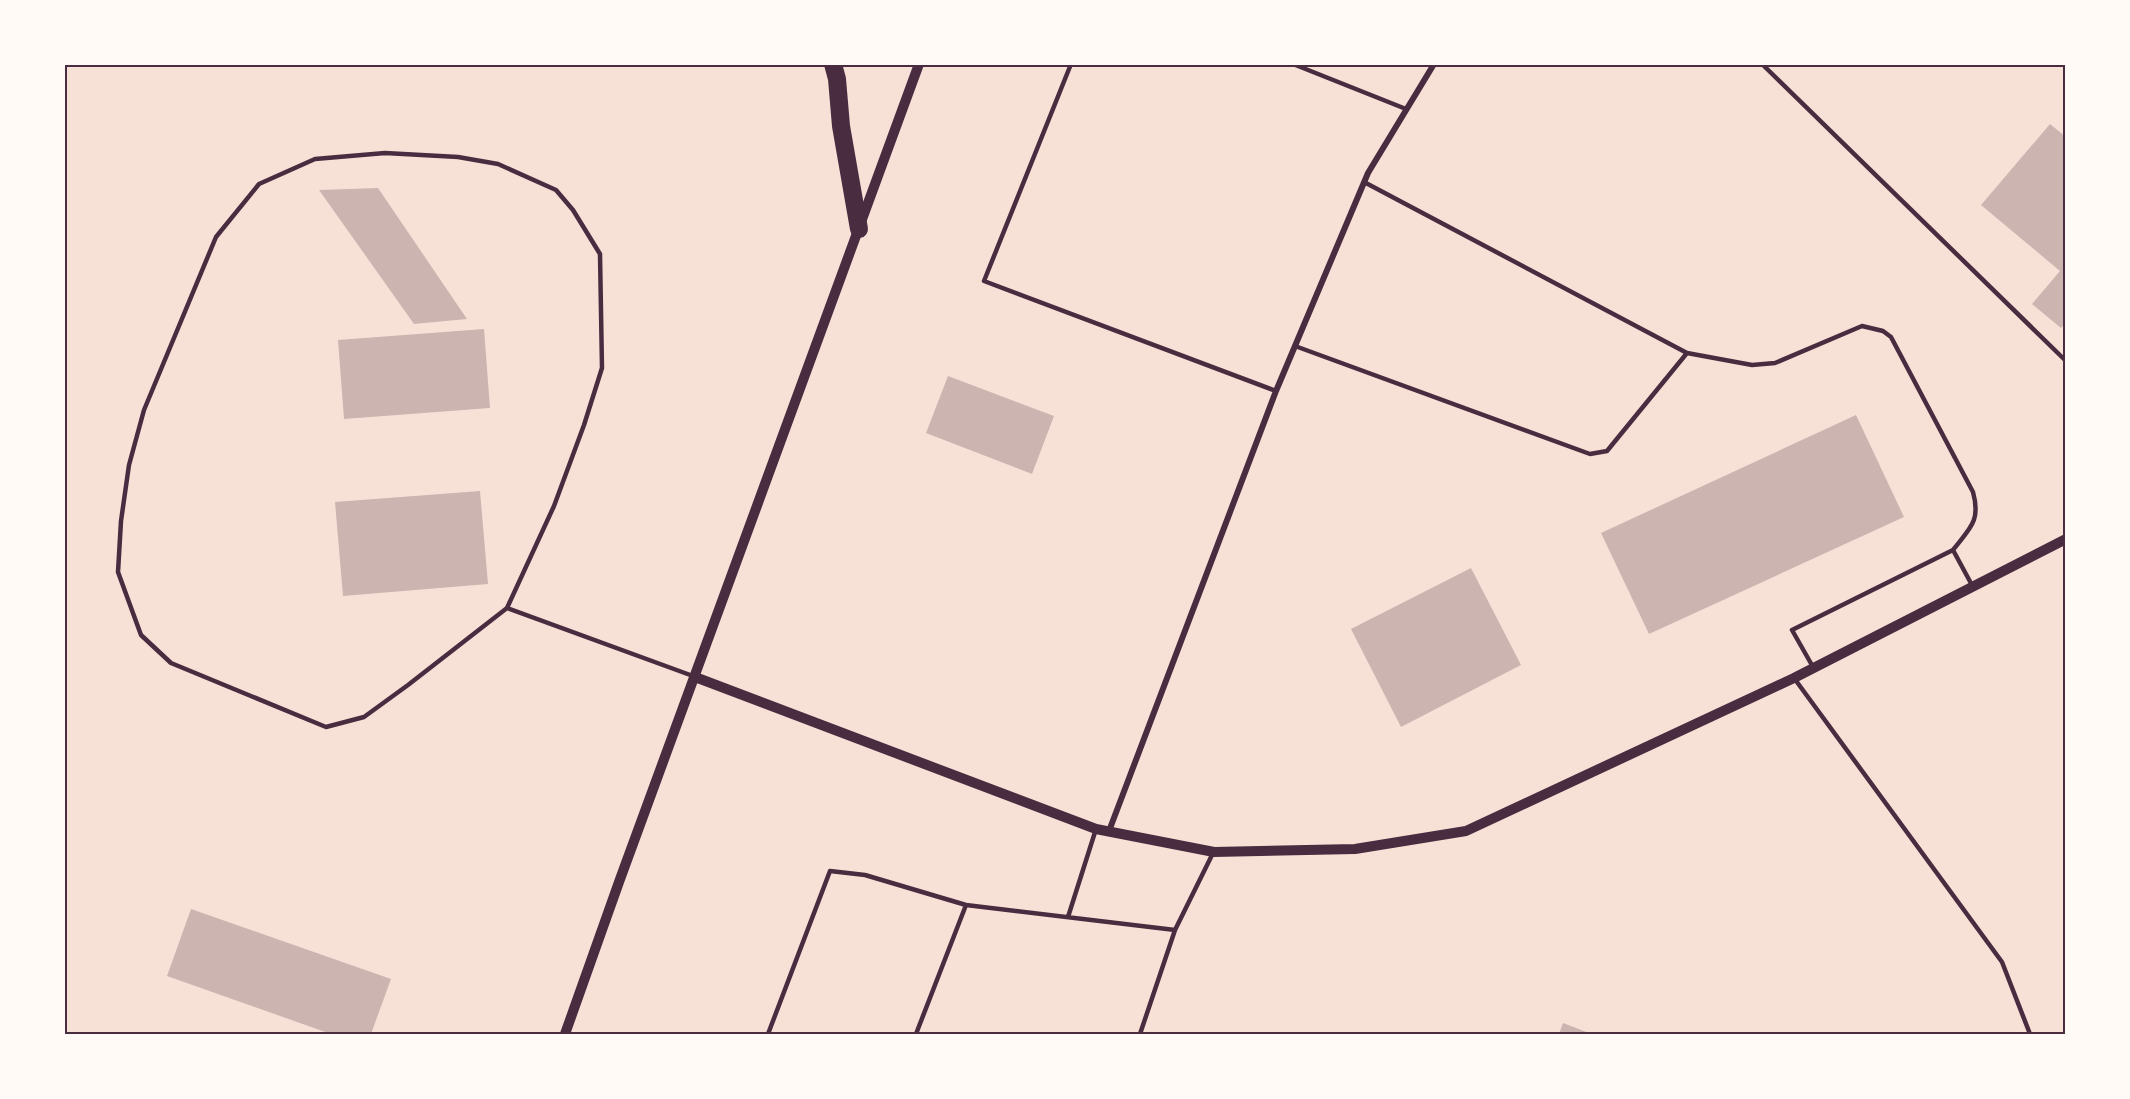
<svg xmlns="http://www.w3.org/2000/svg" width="2130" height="1099" font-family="Lato,sans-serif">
	<rect width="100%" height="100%" fill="#f7e1d7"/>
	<path fill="#ccb4b1" d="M2050,124L2066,137V322L2061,328L2032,304L2060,271L1981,205Z
		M378,188L467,319L414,324L319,190Z
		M484,329L490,408L344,419L338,340Z
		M948,376L1054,416L1032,474L926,433Z
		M1856,415L1904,517L1649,634L1601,533Z
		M480,491L488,584L343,596L335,502Z
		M1471,568L1521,665L1401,727L1351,629Z
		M191,909L391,979L371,1034H331L167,976Z
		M1563,1023L1592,1034H1559Z"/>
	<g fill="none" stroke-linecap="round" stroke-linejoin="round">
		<path stroke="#4a2c40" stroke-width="4.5" d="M1071,64L984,281L1276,391
			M1293,64L1406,109
			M1762,64L2066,361
			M385,153L458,157L498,164L556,190L573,210L600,254L602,368L584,425L554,506L507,608L408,685L364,717L326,727L171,663L141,635L118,572L121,521L129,465L144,410L216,237L259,184L315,159Z
			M1364,182L1687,353L1752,365L1775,363L1862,326L1883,331L1891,337L1973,492C1981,521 1970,528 1953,550L1973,587
			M1295,346L1590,454L1607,451L1687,353
			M507,608L693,676
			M1813,667L1792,630L1953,550
			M1794,678L2002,962L2030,1034
			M1068,917L1096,829
			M768,1034L830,871L865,875L966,905
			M916,1034L966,905L1175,930L1213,853
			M1140,1034L1175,930"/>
		<path stroke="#4a2c40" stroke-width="6" d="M1109,831L1276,391L1368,173L1434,64"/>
		<path stroke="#4a2c40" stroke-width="10" d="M695,677L1096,829L1214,852L1355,849L1466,831L1794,678L2066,539
			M565,1034L619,882L919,64"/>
		<path stroke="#4a2c40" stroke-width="18" d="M833,64L837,79L841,126L859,229"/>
	</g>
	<rect width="2130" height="1099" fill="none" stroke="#fffaf5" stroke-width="132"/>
	<rect x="66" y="66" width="1998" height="967" fill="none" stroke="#4a2c40" stroke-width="2"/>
</svg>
